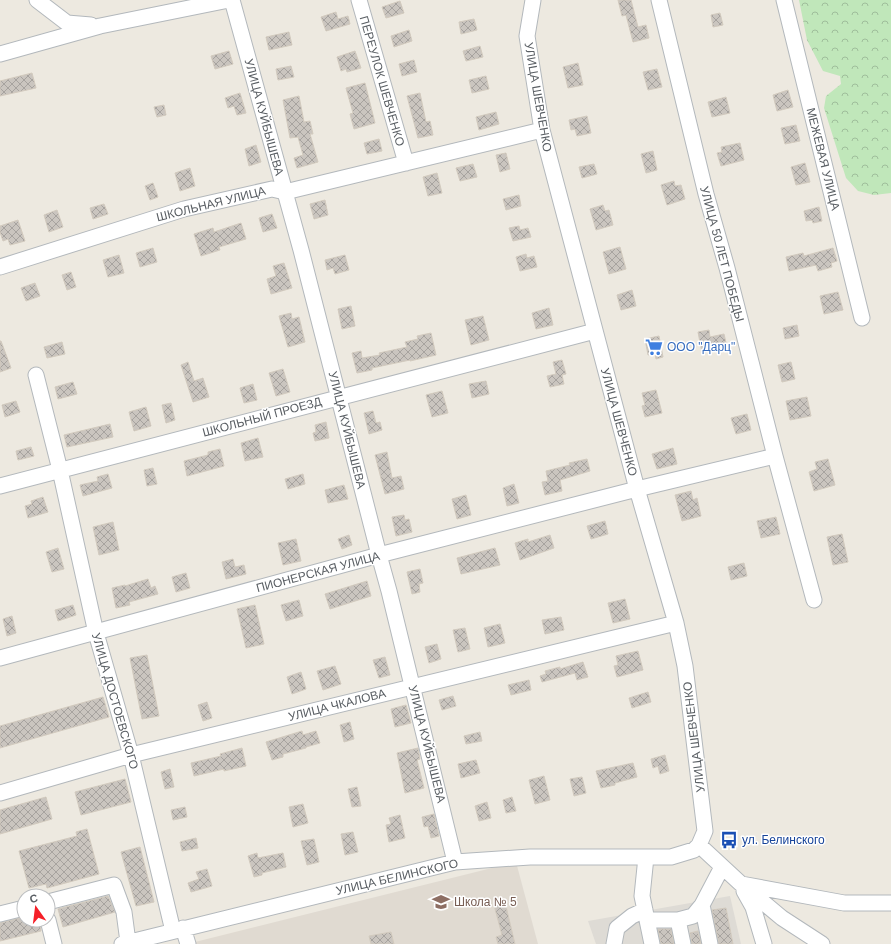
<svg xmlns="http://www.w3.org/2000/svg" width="891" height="944" font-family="Helvetica,sans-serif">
	<defs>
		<pattern id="forest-crowns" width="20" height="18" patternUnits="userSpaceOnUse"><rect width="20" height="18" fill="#c0e7ba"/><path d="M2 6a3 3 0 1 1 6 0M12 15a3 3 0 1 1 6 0" fill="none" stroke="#9fbe9b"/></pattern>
		<pattern id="building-cross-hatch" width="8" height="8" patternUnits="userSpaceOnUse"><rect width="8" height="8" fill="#cac5bf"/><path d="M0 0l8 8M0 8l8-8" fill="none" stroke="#a7a39f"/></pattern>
	</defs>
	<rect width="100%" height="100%" fill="#ede9e0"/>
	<path fill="#dedbd5" d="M730,896L741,944H596L588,921Z"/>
	<path fill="#e0dad1" d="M516,862L538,944H196L195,942Z"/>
	<path fill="url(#forest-crowns)" d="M799,0H891V193L874,195L858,191L846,178L824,108L826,96L841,84L840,76L823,71L807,40Z"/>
	<path fill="url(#building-cross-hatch)" stroke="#d2cabe" d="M618,0H631L638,27L646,25L649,38L633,42L626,15L622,16Z
		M400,1L404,13L386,18L382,7Z
		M336,12L338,19L348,16L350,24L326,31L321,17Z
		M720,13L723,25L713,27L711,15Z
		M474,19L477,30L461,34L459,22Z
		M409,30L412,41L394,47L391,36Z
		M289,32L292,45L269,50L266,37Z
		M480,46L483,57L466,61L463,51Z
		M229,51L233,64L215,69L211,56Z
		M355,51L361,68L347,72L346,69L341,71L337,57Z
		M414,60L417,72L402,76L399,64Z
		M578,63L583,85L568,88L563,67Z
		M291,66L294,77L278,80L276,69Z
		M657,69L662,87L648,90L643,72Z
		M32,73L36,88L0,96V81Z
		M486,76L489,89L472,93L469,80Z
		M365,83L375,123L354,129L350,114L353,113L346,88Z
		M788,90L793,107L777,111L773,95Z
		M240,93L246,113L237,115L234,106L228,108L225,98Z
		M420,93L426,122L430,121L433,135L418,138L407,96Z
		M299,96L304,122L310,121L313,134H310L318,162L297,168L294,158L303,155L298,137L290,138L283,100Z
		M726,97L730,113L712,117L708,102Z
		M164,105L166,115L157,117L154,107Z
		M496,112L499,124L479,130L476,117Z
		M587,116L591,133L577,136L575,129L571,130L569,120Z
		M796,125L800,141L785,144L781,128Z
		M379,139L382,151L367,154L364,143Z
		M740,143L744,160L721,166L717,153L722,152L721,147Z
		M256,145L261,162L249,166L245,149Z
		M653,151L657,170L646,173L641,154Z
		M506,153L510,169L500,172L496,155Z
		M805,163L810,182L796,185L791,167Z
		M473,164L477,177L460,181L456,168Z
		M594,164L597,174L582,178L579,167Z
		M190,168L195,186L180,191L175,173Z
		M437,173L442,193L428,196L423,177Z
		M674,181L675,186L681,185L685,199L667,205L661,185Z
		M153,183L158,197L150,200L145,186Z
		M519,195L521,206L506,210L503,199Z
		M325,200L328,215L314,219L310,204Z
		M104,204L108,214L93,219L90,208Z
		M603,205L605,211L609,210L613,225L596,230L590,209Z
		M819,207L822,221L813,223L812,220L806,221L804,211Z
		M57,210L63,227L49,232L44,215Z
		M272,214L277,228L263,232L259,218Z
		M18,220L25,241L10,245L8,239L3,241L0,232V226Z
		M241,223L246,239L219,247L220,250L201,256L194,234L213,228L214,232Z
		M519,226L520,230L528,228L531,237L513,241L509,228Z
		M620,247L626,269L609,274L603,252Z
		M153,248L157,262L140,267L136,253Z
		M833,248L837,261L831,263L832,267L818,271L816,265L789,271L786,257L803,253L804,256Z
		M526,254L527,258L534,256L537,267L520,271L516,257Z
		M119,255L124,273L108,277L103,260Z
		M345,255L349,270L335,274L333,268L327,270L325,260Z
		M284,263L292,288L271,294L267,279L276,276L273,266Z
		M71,272L76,287L67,290L62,275Z
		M35,283L40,296L26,301L21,288Z
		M632,290L636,306L621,310L617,295Z
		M838,292L843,310L824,314L820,296Z
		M351,306L355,326L342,329L338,309Z
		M549,308L553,325L536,329L532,313Z
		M291,313L292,319L299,317L305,342L288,347L279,316Z
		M483,316L489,340L471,345L465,320Z
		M797,325L799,336L785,339L783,328Z
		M709,330L710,337L724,334L727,347L702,353L698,332Z
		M431,333L436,355L410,361V360L372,368V370L357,373L352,353L361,351L362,358L380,355L379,353L407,347L405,342L418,339L417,336Z
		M659,336L663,357L656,359L655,354L648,355L645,339Z
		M0,341H1L11,368L0,372Z
		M62,342L65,354L47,358L44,347Z
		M562,360L566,374L562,375L564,384L550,387L547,376L556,374L553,362Z
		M188,362L194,381L203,378L209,397L193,402L181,365Z
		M791,362L795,379L782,382L778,365Z
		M283,369L290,392L276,396L269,373Z
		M486,381L489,394L472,398L469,384Z
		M73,382L77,394L58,399L55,387Z
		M253,384L257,400L244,403L240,388Z
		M656,390L662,413L645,417L642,406L645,405L642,393Z
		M442,391L448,413L432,417L426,395Z
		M807,397L811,416L790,420L786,401Z
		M16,401L20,412L5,417L2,405Z
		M171,403L175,420L166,423L162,405Z
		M146,407L151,426L134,431L129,412Z
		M373,411L376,423L380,422L382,430L369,434L364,413Z
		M747,414L751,430L736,434L731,418Z
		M326,422L329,438L315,441L313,433L316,432L315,425Z
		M110,424L113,437L67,447L64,435Z
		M258,438L263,457L245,461L241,443Z
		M31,447L34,456L18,460L16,451Z
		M673,448L677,464L657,469L652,454Z
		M220,449L224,466L187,476L184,461L208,455V452Z
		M387,452L392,478L401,476L404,489L385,494L375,455Z
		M587,459L590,471L560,480L562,491L545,495L542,482L548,481L546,471L570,465L569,463Z
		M828,459L835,485L814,491L809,472L817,469L815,462Z
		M153,468L157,484L147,486L144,470Z
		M108,474L112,488L83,496L80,485L98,481L97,477Z
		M303,474L305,484L288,489L285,479Z
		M514,484L519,503L507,506L503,488Z
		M344,485L348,499L328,503L325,490Z
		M691,491L693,500L697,498L701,516L682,521L675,495Z
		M466,495L471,515L457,519L452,499Z
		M43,497L48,512L28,518L25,506L32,504L31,501Z
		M404,515L405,520L409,519L412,532L396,536L392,517Z
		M776,517L780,534L761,538L757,521Z
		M605,521L608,534L591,539L587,526Z
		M113,522L119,550L99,555L93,527Z
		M842,534L848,562L833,565L827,537Z
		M349,535L352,545L342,549L338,539Z
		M550,535L554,548L520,560L515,543L528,539V542Z
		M296,539L301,561L283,565L278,543Z
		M58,548L64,569L52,572L46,552Z
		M495,548L500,565L461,574L457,558Z
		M233,559L235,567L244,565L246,574L226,579L222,562Z
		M744,563L747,576L731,580L728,567Z
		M420,569L423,583L419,584L420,592L412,594L407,572Z
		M186,573L190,588L176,592L172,577Z
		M148,579L151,588L155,586L158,594L129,602L130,605L116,608L112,588L125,585V586Z
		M367,581L371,596L330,609L325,594Z
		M625,599L630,619L613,623L608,603Z
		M299,600L303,616L286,621L281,605Z
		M73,605L76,615L58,621L55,610Z
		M255,605L264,644L246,648L237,609Z
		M12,616L16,633L7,636L3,619Z
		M561,617L564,630L545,634L542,620Z
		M500,624L505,643L488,647L484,628Z
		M465,628L470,649L458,652L453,630Z
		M437,644L441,659L429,663L425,647Z
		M638,651L643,670L617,677L614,666L618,665L616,656Z
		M147,655L159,716L142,719L130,658Z
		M385,657L390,675L379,678L373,660Z
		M583,662L588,677L577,680L575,673L542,682L540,676L546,674L545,671L560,667V669Z
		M335,666L341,684L323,690L317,671Z
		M301,672L306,689L292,694L287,677Z
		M529,680L531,690L511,695L508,685Z
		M648,692L651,702L632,708L629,698Z
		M453,696L456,706L442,710L439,700Z
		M103,697L109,717L0,748V726Z
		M207,702L212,718L203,721L198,705Z
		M406,705L411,723L395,727L391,709Z
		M350,722L354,739L344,742L340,725Z
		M302,731L303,735L316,731L320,743L306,747V748L283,754V757L272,760L266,742Z
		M480,732L482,741L466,744L464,736Z
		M242,748L246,766L224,771V769L194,776L191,763L221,756L220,754Z
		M418,748L420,759L417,760L424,788L405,793L397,753Z
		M665,755L669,771L660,774L658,766L653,768L651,759Z
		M476,760L480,773L461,778L458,764Z
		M633,763L637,777L615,783V785L601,788L596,771Z
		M170,769L174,787L165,789L161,772Z
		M544,776L550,800L535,804L529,780Z
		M582,777L586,793L574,796L570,779Z
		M125,779L131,802L81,815L75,792Z
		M357,787L361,806L352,807L348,789Z
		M46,797L52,819L0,834V810Z
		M512,797L516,811L506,813L503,800Z
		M487,802L491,818L479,821L475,806Z
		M303,804L308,823L293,827L289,807Z
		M185,807L187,817L173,820L171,810Z
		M434,814L439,836L431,838L428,826L424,827L422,817Z
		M400,815L405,838L389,842L386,825L391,824L389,818Z
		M87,829L99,874L47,888L46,884L29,888L19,851L77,836L76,832Z
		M353,832L358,852L345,855L341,834Z
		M196,838L198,848L182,851L180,842Z
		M314,839L319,862L307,865L301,841Z
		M140,847L154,902L136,906L121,852Z
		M257,853L258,858L283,853L286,867L262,873V875L254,877L248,856Z
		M207,869L212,886L191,892L188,883L199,879L196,872Z
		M108,896L115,912L63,927L58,909Z
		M505,902L515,944H498L496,937L502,935L494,905Z
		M726,908L733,944H719L712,910Z
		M24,917V920H39L41,931L0,941V923Z
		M658,929H671L674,944H661Z
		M698,931L701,944H692L690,933Z
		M391,932L394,944H371L369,936Z"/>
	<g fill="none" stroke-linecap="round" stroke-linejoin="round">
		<g stroke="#b3b8bc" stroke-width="17">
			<path id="minor" d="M37,0L67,23L91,25
				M232,0L301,250L379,555L389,591L455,862
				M359,0L406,163
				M659,0L706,194L727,268L775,456L814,600
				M784,0L862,318
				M0,54L100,26L229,0
				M0,267L184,209L272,189L285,192L542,130
				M36,375L60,470L96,633L131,755L173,931
				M0,486L595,331
				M0,658L379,555L637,489L775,456
				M0,793L131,755L676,623
				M699,845L740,883L782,918L822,944
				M646,857L642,896L652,944
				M741,884L844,903H891
				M744,891L753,907L764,944
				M48,902L114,885L124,912L128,942
				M0,914L24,908
				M48,920L54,944
				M647,920H678L683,944
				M678,920L693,916L702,905
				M183,928L188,944
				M122,944L455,862L530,857H671L694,850L699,845L705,831L685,666L676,623L637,489L542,130L527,36L533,0
				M614,944L617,928L632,916L645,910
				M710,944L702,905L722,867"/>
		</g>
		<use href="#minor" stroke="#fff" stroke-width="15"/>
	</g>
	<defs>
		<g id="supermarket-bare" transform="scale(1.38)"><path d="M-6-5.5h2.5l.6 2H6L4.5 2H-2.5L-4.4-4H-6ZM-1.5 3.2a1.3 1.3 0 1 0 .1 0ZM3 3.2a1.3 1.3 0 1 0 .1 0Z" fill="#3f7fe0" stroke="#fff" stroke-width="2.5" paint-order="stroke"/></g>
		<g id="bus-bare" transform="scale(1.38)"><path d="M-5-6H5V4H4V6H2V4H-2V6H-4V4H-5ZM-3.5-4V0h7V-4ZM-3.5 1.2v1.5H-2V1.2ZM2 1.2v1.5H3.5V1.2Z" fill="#1a4fb4" stroke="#fff" stroke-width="2.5" paint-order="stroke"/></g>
		<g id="school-bare" transform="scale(1.38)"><path d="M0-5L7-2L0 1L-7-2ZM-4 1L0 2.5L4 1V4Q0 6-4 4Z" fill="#8d6e63" stroke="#fff" stroke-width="2.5" paint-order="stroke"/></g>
	</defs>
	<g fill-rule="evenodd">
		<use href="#supermarket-bare" x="654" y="347"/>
		<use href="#bus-bare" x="729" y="840"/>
		<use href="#school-bare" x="441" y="902"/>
	</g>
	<g text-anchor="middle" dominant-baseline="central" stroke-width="3" stroke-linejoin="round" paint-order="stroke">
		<g font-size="12" fill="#595e63" stroke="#fff">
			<text transform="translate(382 81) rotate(74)">ПЕРЕУЛОК ШЕВЧЕНКО</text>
			<text transform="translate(538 97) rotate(80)">УЛИЦА ШЕВЧЕНКО</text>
			<text transform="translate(264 117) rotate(75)">УЛИЦА КУЙБЫШЕВА</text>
			<text transform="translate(823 159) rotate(76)">МЕЖЕВАЯ УЛИЦА</text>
			<text transform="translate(211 204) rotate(-14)">ШКОЛЬНАЯ УЛИЦА</text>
			<text transform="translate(722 254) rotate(75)">УЛИЦА 50 ЛЕТ ПОБЕДЫ</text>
			<text transform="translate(262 417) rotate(-15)">ШКОЛЬНЫЙ ПРОЕЗД</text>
			<text transform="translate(619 422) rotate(75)">УЛИЦА ШЕВЧЕНКО</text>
			<text transform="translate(347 430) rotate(76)">УЛИЦА КУЙБЫШЕВА</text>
			<text transform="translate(318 572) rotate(-15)">ПИОНЕРСКАЯ УЛИЦА</text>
			<text transform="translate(115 701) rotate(74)">УЛИЦА ДОСТОЕВСКОГО</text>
			<text transform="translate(337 705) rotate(-14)">УЛИЦА ЧКАЛОВА</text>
			<text transform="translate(694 737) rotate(-97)">УЛИЦА ШЕВЧЕНКО</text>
			<text transform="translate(427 744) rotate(76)">УЛИЦА КУЙБЫШЕВА</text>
			<text transform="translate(397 877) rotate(-13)">УЛИЦА БЕЛИНСКОГО</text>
		</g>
		<g font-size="12" fill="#366cbe" stroke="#fff" text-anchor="start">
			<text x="667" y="347">ООО "Дарц"</text>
		</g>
		<g font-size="12" fill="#164399" stroke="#fff" text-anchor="start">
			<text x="742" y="840">ул. Белинского</text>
		</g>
		<g font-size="12" fill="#785e54" stroke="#fff" text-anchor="start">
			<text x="454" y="902">Школа № 5</text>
		</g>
	</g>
	<g transform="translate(36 908) rotate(346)"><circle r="19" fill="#ffffff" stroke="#bdbfc1"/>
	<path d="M0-3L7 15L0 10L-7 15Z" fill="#f51f28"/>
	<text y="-6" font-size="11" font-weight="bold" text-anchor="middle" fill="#595e63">С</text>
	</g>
</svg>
